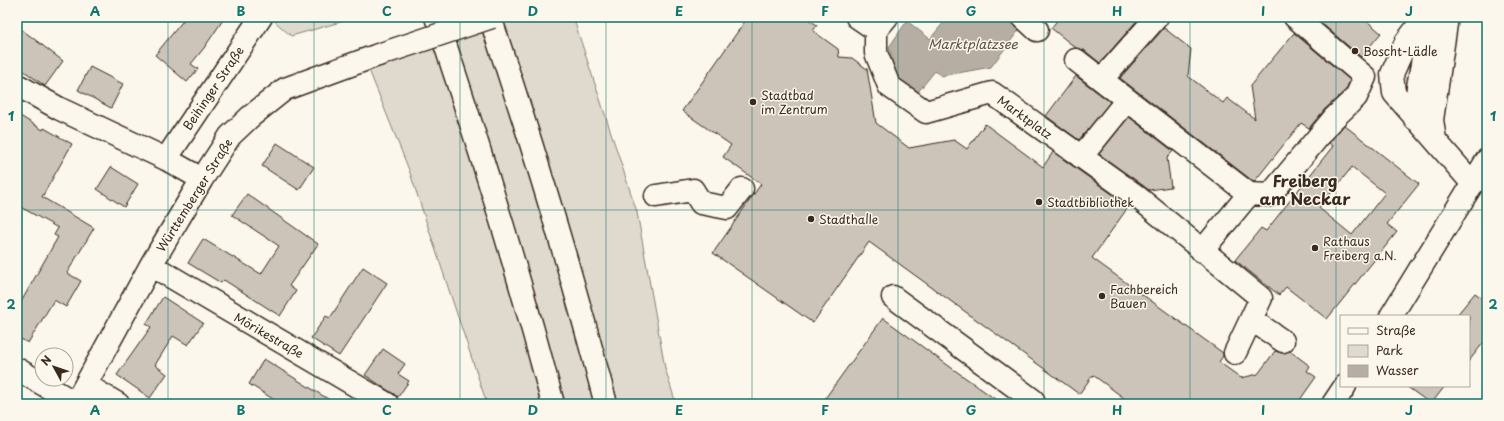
<svg xmlns="http://www.w3.org/2000/svg" width="1504" height="421" font-family="'Playpen Sans',sans-serif">
	<rect width="100%" height="100%" fill="#fbf7ec"/>
	<filter id="ink" filterUnits="userSpaceOnUse"><feTurbulence type="fractalNoise" baseFrequency=".025" numOctaves="2"/><feDisplacementMap in="SourceGraphic" scale="8" xChannelSelector="R" yChannelSelector="G"/><feConvolveMatrix kernelMatrix="1 2 1 2 8 2 1 2 1" color-interpolation-filters="sRGB"/></filter>
	<g filter="url(#ink)">
		<path fill="#dfd9ce" stroke="#8d8276" d="M270,17H358L291,36Z
			M494,17H573L637,212L665,368L676,404H487L409,170L365,60Z"/>
		<path fill="#b6aea2" stroke="#85796d" d="M948,17L957,20L969,17H1003L1019,30L991,67L941,76L935,71L914,97L897,84L889,47L907,21L930,39Z"/>
		<path fill="#ccc4b9" stroke="#3b2a1e" fill-rule="evenodd" d="M186,17H225L204,48L191,64L198,69L187,82L155,55Z
			M748,17H805L817,25L813,31L838,49L839,57L852,58L867,69L876,123L909,148L954,140L967,149L985,124L1043,167L1053,152L1129,206L1092,258L1223,353V356L1219,362L1241,378L1258,374L1275,351L1282,353L1290,351L1310,366L1307,371L1316,377L1297,404H1132L1093,375L1079,394L869,242L813,323L713,253L761,184L723,157L731,145L682,111Z
			M1060,17H1140L1100,63L1084,50L1076,48L1051,28Z
			M1314,17H1362L1381,33L1361,57Z
			M17,26L63,61L45,86L17,66Z
			M1164,28L1191,49L1188,76L1223,103L1227,98L1255,119L1250,86L1294,33L1350,80L1346,90L1325,109L1309,128L1301,123L1254,182L1120,78Z
			M90,67L123,84L111,108L78,90Z
			M1076,76L1110,102L1079,140L1046,116Z
			M17,114L43,130L44,128L72,144L42,197L94,228L67,273L81,281L66,307L54,300L28,343L17,337V309L58,237L54,235L58,228L17,205Z
			M1129,117L1173,151L1167,158L1171,187L1149,190L1099,154Z
			M1344,125L1419,184L1387,224L1397,232L1327,319L1286,287L1279,295L1235,260L1261,228L1266,231L1333,146L1329,143ZM1352,167L1385,193L1352,235L1319,208Z
			M277,143L314,167L299,190L262,166Z
			M111,167L138,184L124,207L97,189Z
			M247,194L318,244L289,286L296,291L280,316L224,280L221,283L188,263L203,239L261,274L279,246L232,215Z
			M363,267L387,283L339,356L311,338L326,316L330,318Z
			M1475,293L1487,302V338L1469,361V316H1456Z
			M163,297L203,323L188,345L173,336L155,365L167,374L150,398L117,375L151,327L146,324Z
			M883,318L935,356L1002,404H821Z
			M383,349L405,364L398,374L409,381L398,397L365,375Z
			M264,359L336,404H281L249,384Z
			M1406,386H1445L1431,404Z"/>
		<g fill="none" stroke-linecap="round" stroke-linejoin="round">
			<g stroke="#3b2a1e" stroke-width="25">
				<path id="minor" d="M857,17L876,30
					M887,17L876,30V53L889,86L926,112L992,93L1135,195L1261,298L1235,353
					M1023,17L1037,30
					M1425,17L1406,42L1392,74L1394,93L1473,184
					M1076,60L1249,194
					M1102,79L1157,17
					M17,85L60,109L166,159L202,179
					M1415,119L1418,87L1430,17
					M1435,140L1432,120L1447,17
					M1081,157L1127,100
					M166,159L261,17
					M656,196L693,190L701,203L727,208L742,189
					M1202,251L1249,194L1270,195L1334,118L1356,97L1365,77L1295,17
					M151,265L387,404
					M893,297L1033,400L1030,404
					M1391,316L1487,160
					M1252,320L1283,341
					M17,369L75,403
					M86,385L118,404
					M75,404L151,265L202,179L230,136L250,117L285,89L378,55
					M1333,404L1345,386"/>
			</g>
			<g stroke="#3b2a1e" stroke-width="25">
				<path id="highway" d="M436,17C479,145 519,274 553,404
					M490,17C533,145 572,274 606,404"/>
			</g>
			<use href="#minor" stroke="#fbf7ec" stroke-width="22"/>
			<use href="#highway" stroke="#fbf7ec" stroke-width="22"/>
			<g stroke="#3b2a1e" stroke-width="25" stroke-linecap="butt">
				<path id="minor-bridge" d="M378,55L492,17"/>
			</g>
			<use href="#minor-bridge" stroke="#fbf7ec" stroke-width="22"/>
		</g>
	</g>
	<path fill="none" stroke="#0f766e" stroke-width="1" stroke-opacity="0.55" d="M168,17V404M314,17V404M460,17V404M606,17V404M752,17V404M898,17V404M1044,17V404M1190,17V404M1336,17V404M17,210H1487"/>
	<g fill="#3b2a1e" stroke="#fbf7ec" stroke-width="1.5">
		<circle cx="1355" cy="51" r="4"/>
		<circle cx="753" cy="102" r="4"/>
		<circle cx="1039" cy="202" r="4"/>
		<circle cx="811" cy="219" r="4"/>
		<circle cx="1315" cy="248" r="4"/>
		<circle cx="1102" cy="296" r="4"/>
	</g>
	<g text-anchor="middle" dominant-baseline="central" stroke-width="3" stroke-linejoin="round" paint-order="stroke">
		<g font-size="12" fill="#3b2a1e" stroke="#fbf7ec" text-anchor="start">
			<text x="1363" y="51">Boscht-Lädle</text>
			<text x="761" y="95">Stadtbad<tspan x="761" dy="14">im Zentrum</tspan></text>
			<text x="1047" y="202">Stadtbibliothek</text>
			<text x="819" y="219">Stadthalle</text>
			<text x="1323" y="241">Rathaus<tspan x="1323" dy="14">Freiberg a.N.</tspan></text>
			<text x="1110" y="289">Fachbereich<tspan x="1110" dy="14">Bauen</tspan></text>
		</g>
		<g font-size="12" fill="#3b2a1e" stroke="#fbf7ec">
			<text transform="translate(213 88) rotate(-56)">Beihinger Straße</text>
			<text transform="translate(1025 117) rotate(36)">Marktplatz</text>
			<text transform="translate(194 195) rotate(-58)">Württemberger Straße</text>
			<text transform="translate(269 335) rotate(30)">Mörikestraße</text>
		</g>
		<g font-size="13" font-style="italic" fill="#605246" stroke="#fbf7ec">
			<text x="973" y="43">Marktplatzsee</text>
		</g>
		<g font-size="16" font-weight="bold" fill="#3b2a1e" stroke="#fbf7ec">
			<text x="1305" y="180">Freiberg<tspan x="1305" dy="18">am Neckar</tspan></text>
		</g>
	</g>
	<rect width="1504" height="421" fill="none" stroke="#fbf7ec" stroke-width="44"/>
	<rect x="1340" y="315" width="130" height="72" fill="#fbf7ec" stroke="#aea59a"/>
	<rect x="1348" y="328" width="20" height="6" fill="#fbf7ec" stroke="#aea59a"/>
	<text x="1376" y="335" font-size="12" fill="#3b2a1e">Straße</text>
	<rect x="1348" y="345" width="20" height="12" fill="#dfd9ce" stroke="#aea59a"/>
	<text x="1376" y="355" font-size="12" fill="#3b2a1e">Park</text>
	<rect x="1348" y="365" width="20" height="12" fill="#b6aea2" stroke="#aea59a"/>
	<text x="1376" y="375" font-size="12" fill="#3b2a1e">Wasser</text>
	<g transform="translate(54 367) rotate(310)"><circle r="19" fill="#fbf7ec" stroke="#aea59a"/>
	<path d="M0-3L7 15L0 10L-7 15Z" fill="#3b2a1e"/>
	<text y="-6" font-size="11" font-weight="bold" text-anchor="middle" fill="#3b2a1e">N</text>
	</g>
	<rect x="22" y="22" width="1460" height="377" fill="none" stroke="#0f766e" stroke-width="1.5"/>
	<g font-size="13" text-anchor="middle" font-weight="bold" fill="#0f766e">
		<text x="95" y="16">A</text>
		<text x="241" y="16">B</text>
		<text x="387" y="16">C</text>
		<text x="533" y="16">D</text>
		<text x="679" y="16">E</text>
		<text x="825" y="16">F</text>
		<text x="971" y="16">G</text>
		<text x="1117" y="16">H</text>
		<text x="1263" y="16">I</text>
		<text x="1409" y="16">J</text>
		<text x="11" y="121">1</text>
		<text x="1493" y="121">1</text>
		<text x="11" y="309">2</text>
		<text x="1493" y="309">2</text>
		<text x="95" y="415">A</text>
		<text x="241" y="415">B</text>
		<text x="387" y="415">C</text>
		<text x="533" y="415">D</text>
		<text x="679" y="415">E</text>
		<text x="825" y="415">F</text>
		<text x="971" y="415">G</text>
		<text x="1117" y="415">H</text>
		<text x="1263" y="415">I</text>
		<text x="1409" y="415">J</text>
	</g>
</svg>
